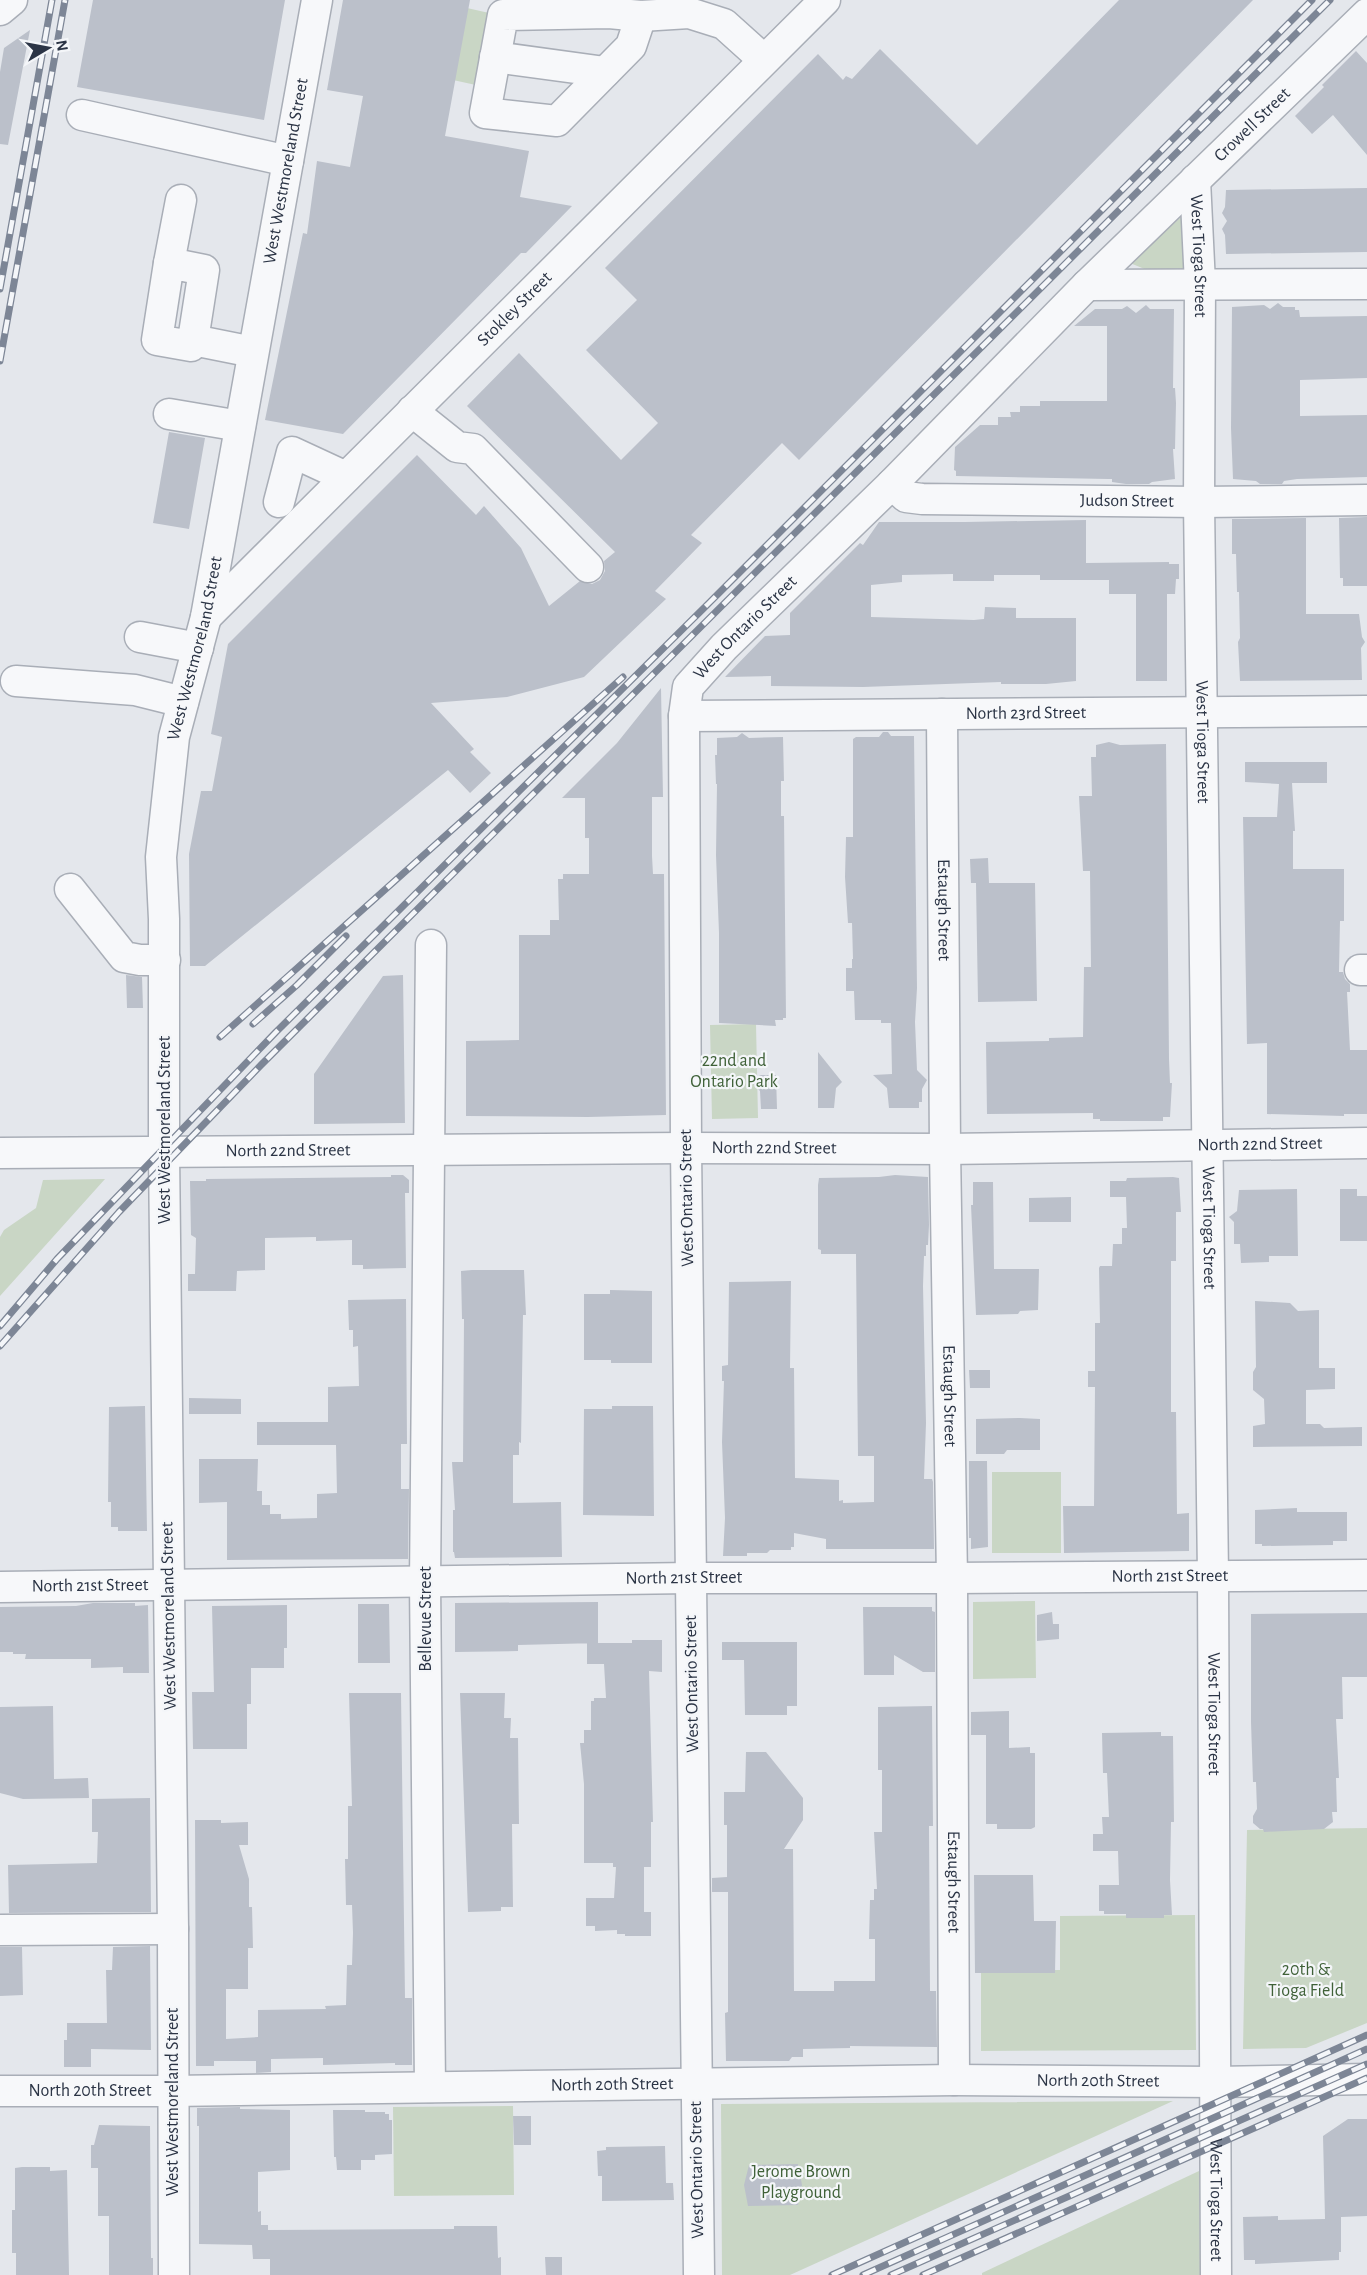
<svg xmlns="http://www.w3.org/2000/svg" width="1367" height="2275" font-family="'Alegreya Sans',sans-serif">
	<rect width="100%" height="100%" fill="#e4e7ec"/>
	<path fill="#c9d6c5" d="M467,8L498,15L485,87L453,80Z
		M1190,209L1192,268L1147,270L1130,263Z
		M756,1024L758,1118L712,1119L710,1025Z
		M105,1179L0,1296V1237L4,1230L36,1208L43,1180Z
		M992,1472H1061V1553H992Z
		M1035,1601L1036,1678L973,1679V1602Z
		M1367,1828V2023L1306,2048L1243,2049L1247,1830Z
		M1195,1915L1196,2050L981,2051V1971L1060,1970V1916Z
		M1173,2101L790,2275H722L721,2104Z
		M513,2106L514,2195L394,2196L393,2107Z
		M1199,2171L1200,2275H982V2273Z"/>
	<path fill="#bbc0ca" d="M93,0H285L264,120L77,87Z
		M343,0H470L445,136L529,151L520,197L572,206L526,253H521L343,434L265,420L303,233L307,234L317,161L350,167L363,96L327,90Z
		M1119,0H1253L799,460L782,443L691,535L702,543L655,591L666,599L584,677L507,697L431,703L474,749L470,752L491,773L470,793L448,770L205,966H190L189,854L201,791H212L222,737L211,734L228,644L417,455L476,515L484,506L521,548L549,606L580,581L592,584L600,580L605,571L604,561L615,552L467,406L519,353L621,460L658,423L586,350L637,300L605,268L818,54L843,80L846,76L852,79L880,49L977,145Z
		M30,30L8,145L0,144V72L4,48Z
		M1356,51L1367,63V155L1333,115L1312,134L1295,116L1324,87L1322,85Z
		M1367,188V252L1226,254L1225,235L1222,229L1227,221L1222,213L1225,207L1226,190Z
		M1278,303L1283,307H1295V310H1299L1300,317L1367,316V378L1300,380V416L1367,415V477L1297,479L1284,481L1282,484H1260L1256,481L1233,479L1231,428L1232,307L1264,305L1270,309Z
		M1146,305L1150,309H1174L1173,388H1175L1176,403L1175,449H1173L1175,479L1152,482L1149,484H1126L1112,482V479H1108L956,476V471L954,470L955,447L980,425H998V417H1011L1010,412H1020V406H1040V401H1107V326H1074L1095,309H1122L1127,306L1136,313Z
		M169,432L205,438L189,529L153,523Z
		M1367,517V586H1343V578H1340L1339,518Z
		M1306,518V614H1359L1362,637L1365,642L1361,648L1362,680L1240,681L1238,642L1240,638L1239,592H1237L1236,554H1232V519Z
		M1086,520V563L1169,562V564H1179V579H1176L1175,594H1167V681H1136V594H1109V580H1040V575H994V581H953V574L902,575V582L871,585V617L974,620L984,619L985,607L1016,608V618H1076V681L1046,684H1001V682L863,687L771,686V676L725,677L765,636L790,635V613L860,543L863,545L879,522H965Z
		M661,688L663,797H652V856L653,874H664L666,1115L588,1117L466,1116V1041L519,1040V935H550V920H559L558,879H563V874H589V838H585V798H562L617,743Z
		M883,732H888L891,736H914L917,988L915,1022L917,1070L927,1080L922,1089V1102H919V1108H889L887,1088L873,1075L892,1074L891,1023H881V1020H855L854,991H846V968H852V959H853L852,923H848L845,877L846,837H853V739L856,737H879Z
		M742,733L749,738L783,737L784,781H781V816H784L786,1018H783V1020H775L776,1026L719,1023V933L716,855L717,784H716L715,755H717V738L737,737Z
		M1109,742L1120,745L1166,744L1169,1059L1170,1083H1172L1170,1117H1163V1121H1100V1119H1093V1113L987,1114L986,1042L1049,1041V1038L1083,1037L1084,967H1091L1090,871H1083L1079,796H1092L1091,757H1096V745Z
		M1245,762H1327V783H1292L1295,831H1293V869H1344V921H1340L1339,972H1343L1345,979L1350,984V992H1347L1350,1050H1367V1114H1344V1116L1267,1114V1043L1247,1044L1243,817H1277L1279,784L1245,782Z
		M988,858L989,883H971L970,859Z
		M976,883H1035L1037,1001L978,1002Z
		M126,975L142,977L143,1008H127Z
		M403,975L405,1123L314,1124V1074L383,976Z
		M818,1052L842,1082L836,1088L834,1108H818Z
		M760,1075H776L777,1109H761L760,1091L752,1083Z
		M391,1175H403L409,1180V1193H405L406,1268L363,1269V1265H352V1240L316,1241V1237L265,1238V1270L237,1271L236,1291H188V1274H195L196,1238L191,1235L190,1181H206V1179L391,1177Z
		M895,1175L928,1177L929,1225L928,1245H926V1256H924L923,1286L926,1423L924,1479H932L933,1482L934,1549H826V1539L794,1533V1547H791V1550H770L767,1553H747V1556H723L725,1518L722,1442L724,1381H722V1366L728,1365L729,1282L791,1281L790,1368H794L795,1478L839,1480V1501L843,1500V1503L874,1502V1456H858L856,1254H821V1250L818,1249V1185L819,1178L879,1177Z
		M1173,1177L1179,1178L1181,1212H1176V1261H1171V1412H1176L1177,1514L1189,1513V1551L1064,1553L1063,1506H1094L1095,1387H1088V1371H1095V1323H1100L1099,1268L1100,1266H1112L1113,1244H1122V1228H1127L1126,1197H1110V1181H1126L1127,1178Z
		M973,1182H993L994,1269H1039L1038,1310L1020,1311L1018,1314L976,1315L971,1205H973Z
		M1297,1189L1298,1256H1269V1262L1241,1263L1240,1244H1234V1222L1229,1217L1237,1211L1239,1190Z
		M1340,1189H1357V1196H1367V1241H1340Z
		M1071,1197V1222H1029V1198Z
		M472,1270H524L526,1315H523L521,1443L519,1442V1455H513V1503L561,1502L562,1557L455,1558L454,1552H453V1510H455L452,1462H463L464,1319H462L461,1271Z
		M610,1290L652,1291V1363H611V1360H584V1294H610Z
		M406,1299L407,1444H401V1489H409L408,1559L227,1560V1502L199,1503V1459H258L257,1491H262V1505H270V1514H281V1519L317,1518V1494L337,1493L336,1445H257V1422H328V1387L359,1386L358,1346L353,1347V1330H349L348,1300Z
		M1255,1301L1290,1303L1298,1311L1319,1310V1368H1335V1389L1306,1390V1424H1320L1324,1428L1362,1427V1446L1253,1447V1426L1265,1424L1264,1399L1253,1390V1372L1256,1367Z
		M969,1370H990V1388H970Z
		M189,1398L241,1399V1414H189Z
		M145,1406L147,1531H118V1527H111V1502H108L109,1407Z
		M612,1406H653L654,1516L583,1515L584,1409H612Z
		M1020,1418L1040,1419V1450H1007L1004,1454H976V1419Z
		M969,1461H987L988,1547L971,1549V1538H969Z
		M1297,1508V1512H1347V1541H1333V1545L1262,1546V1544H1255V1510Z
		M598,1602V1643L518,1645V1651L455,1652V1603Z
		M93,1603H135V1606L148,1605L149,1673H123V1667L91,1668V1659H25L26,1654H13V1652H0V1607L76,1606Z
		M358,1604H389L390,1663H358Z
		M287,1605V1648H284V1668H251V1704H247V1749H193L192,1692H214L212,1606Z
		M863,1607H932V1611L935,1612V1672H923L894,1655V1675H864Z
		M1052,1612L1053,1624H1059V1639L1037,1641V1615Z
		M1367,1613V1677H1342L1343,1719H1336L1339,1778H1336L1337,1812H1332L1333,1822L1324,1829L1264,1832L1263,1829H1260L1253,1823V1816L1257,1809L1256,1782H1253L1251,1722V1614Z
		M632,1640H662V1672L649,1671L653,1822H651V1867H644V1912H651V1936H625V1934H617V1930L595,1931V1926H586V1898H614L616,1867H613V1863H584V1784L580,1743H584V1730H591V1701H594V1698H606L604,1664H587V1643H632Z
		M722,1642H797V1706H787V1715H745L744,1660H722Z
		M349,1693H401L405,1998H412V2065H395V2063L323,2065V2058L271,2059V2072L256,2073V2061H214V2066H196L195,1820H221V1823L248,1822V1845H239L249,1879V1907H252L253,1948H248V1989H226V2039L258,2037V2010L326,2009L325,2006L346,2005L347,1965H352L353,1933L352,1905H346L345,1859H348V1806H352Z
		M460,1693H505L504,1718H511L510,1738H518L519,1824H512L513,1907H501V1911L468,1912Z
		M53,1706L54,1779L88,1778L89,1798L23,1799L0,1793V1707Z
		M932,1706L933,1826H929L930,1991H936L937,2047L850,2046V2048L803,2049V2057H792L789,2061H726L725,2013L728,2012V1892H712V1878L727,1877V1825H724V1792H745L746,1752H766L803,1798V1820L784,1849H793L794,1991H834V1981H875V1939H869L870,1900H874V1889H877L874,1832H882V1770H878V1707Z
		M1009,1711V1748L1030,1747V1753H1035V1827L1031,1829H997V1824H986V1735H971V1712Z
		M1161,1732V1736H1173L1174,1822H1171L1170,1880L1172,1915H1164V1918H1126V1914H1104V1911H1099V1885H1119L1118,1851H1093V1834H1103L1102,1817H1109L1107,1773H1103L1102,1733Z
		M150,1798L151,1912L9,1913L8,1865L97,1863L98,1832H92V1799Z
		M974,1875H1033L1034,1921H1056L1055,1973H975Z
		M150,1946L151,2050L91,2049V2067H64V2040H67V2023H107L106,1970H112L113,1947Z
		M0,1947H22L23,1995L0,1996Z
		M240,2107V2109L290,2110V2170L258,2172V2212L261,2211V2225H268V2230L454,2229V2226H497L498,2258L501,2257V2275H270V2259H253L252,2245L199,2244V2126H197V2108Z
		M333,2110H365V2112H385V2114H389V2120H392V2154L375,2155V2160H361V2170H337L336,2157H334Z
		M513,2116H531V2145H514Z
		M1348,2119H1367V2216L1341,2217V2252H1339V2260L1255,2264V2260H1244L1243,2217L1278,2216V2220L1325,2219L1323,2136Z
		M99,2125L150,2126L151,2258H153V2275H109V2216H98V2168H91V2145H94Z
		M665,2146L666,2183H673L674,2200L602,2201V2176H598L597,2151L606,2150V2147Z
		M798,2164L802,2185L798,2205L748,2206L744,2185L749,2165Z
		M22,2167H50V2171L67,2170L69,2275H16V2253H12V2210H15V2168Z
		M545,2257H562V2275H546Z"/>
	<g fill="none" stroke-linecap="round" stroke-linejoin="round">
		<g stroke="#a9aeb7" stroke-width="33">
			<g id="minor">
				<path d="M0,10L12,0"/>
				<path d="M609,13L641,16L631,46L557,121L485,113L503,15Z"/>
				<path d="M641,16L689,13L724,24L764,60"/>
				<path d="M495,57L605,72"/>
				<path d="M82,115L288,161"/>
				<path id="s1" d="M1195,180L1200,284L1199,502L1213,1575L1216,2275"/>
				<path d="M169,263L204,270L193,340L191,346L157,340Z"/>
				<path d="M169,263L181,200"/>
				<path d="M1087,285L1367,284"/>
				<path d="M193,340L253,352"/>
				<path d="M412,411L457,447L473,449L588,567"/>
				<path d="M169,414L240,426"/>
				<path id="s2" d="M892,484L906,497L922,499L1199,502L1367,500"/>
				<path d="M279,502L292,452L346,477"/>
				<path id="s3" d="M206,617L825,0"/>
				<path d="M140,637L198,648"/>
				<path d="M16,681L135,690L183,702"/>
				<path id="s4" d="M942,714L945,1149L952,1578L954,2080"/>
				<path id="s5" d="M684,716L1367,711"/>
				<path d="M70,889L124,957L140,960H165"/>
				<path d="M1360,970H1367"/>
				<path id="s6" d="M0,1153L686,1148L945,1149L1367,1143"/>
				<path id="s7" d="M0,1587L691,1578H952L1367,1575"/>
				<path d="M0,1930L173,1929"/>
				<path d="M430,2087L425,1582L431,945"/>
				<path id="s8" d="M0,2091H172L954,2080L1216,2082L1367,2079"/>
				<path id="s9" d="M174,2275L173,1929L164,1153V919L161,857L174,737L206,617L317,0"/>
				<path id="s10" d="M699,2275L686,1148L684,716L688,687L724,647L892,484L1087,285L1367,14"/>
			</g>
		</g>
		<use href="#minor" stroke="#f7f8fa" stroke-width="30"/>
		<g stroke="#7d8696" stroke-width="7">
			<path id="rail" d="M0,289L52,0
				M0,361L65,0
				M253,1024L297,985L346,936
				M220,1037L623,677
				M0,1326L57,1259L276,1032L708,604L1312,0
				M0,1346L119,1212L261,1065L1330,0
				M832,2275L1367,2035
				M863,2275L1367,2049
				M891,2275L1367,2064
				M923,2275L1367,2078"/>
		</g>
		<use href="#rail" stroke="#f4f6f9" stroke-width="4.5" stroke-dasharray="14" stroke-linecap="butt"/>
	</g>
	<g text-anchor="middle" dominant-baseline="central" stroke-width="4.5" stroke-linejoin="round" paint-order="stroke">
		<g font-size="18" fill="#2b3445" stroke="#f4f6f9">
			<text stroke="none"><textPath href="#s10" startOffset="2385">Crowell Street</textPath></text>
			<text stroke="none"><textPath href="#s9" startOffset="2116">West Westmoreland Street</textPath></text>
			<text stroke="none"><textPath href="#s1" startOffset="76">West Tioga Street</textPath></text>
			<text stroke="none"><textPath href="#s3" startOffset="436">Stokley Street</textPath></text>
			<text stroke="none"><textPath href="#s2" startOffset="240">Judson Street</textPath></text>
			<text stroke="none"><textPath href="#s10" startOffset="1671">West Ontario Street</textPath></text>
			<text stroke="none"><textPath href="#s9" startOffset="1630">West Westmoreland Street</textPath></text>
			<text stroke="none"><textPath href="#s5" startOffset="342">North 23rd Street</textPath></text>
			<text stroke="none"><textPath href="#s1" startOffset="562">West Tioga Street</textPath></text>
			<text stroke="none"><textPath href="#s4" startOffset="196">Estaugh Street</textPath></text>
			<text transform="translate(165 1130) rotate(-90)">West Westmoreland Street</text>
			<text stroke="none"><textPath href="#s6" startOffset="1260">North 22nd Street</textPath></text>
			<text stroke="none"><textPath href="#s6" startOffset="774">North 22nd Street</textPath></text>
			<text stroke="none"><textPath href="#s6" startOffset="288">North 22nd Street</textPath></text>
			<text transform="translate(687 1198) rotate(-91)">West Ontario Street</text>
			<text stroke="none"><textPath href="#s1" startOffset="1048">West Tioga Street</textPath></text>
			<text stroke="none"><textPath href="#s4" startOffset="682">Estaugh Street</textPath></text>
			<text stroke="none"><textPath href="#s7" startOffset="1170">North 21st Street</textPath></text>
			<text stroke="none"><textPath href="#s7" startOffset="684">North 21st Street</textPath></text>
			<text stroke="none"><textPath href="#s7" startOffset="90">North 21st Street</textPath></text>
			<text transform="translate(169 1616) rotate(-91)">West Westmoreland Street</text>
			<text transform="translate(426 1619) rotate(-90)">Bellevue Street</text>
			<text transform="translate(692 1684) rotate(-91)">West Ontario Street</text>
			<text stroke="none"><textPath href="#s1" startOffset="1534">West Tioga Street</textPath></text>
			<text stroke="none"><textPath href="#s4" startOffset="1168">Estaugh Street</textPath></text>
			<text stroke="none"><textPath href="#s8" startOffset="1098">North 20th Street</textPath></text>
			<text stroke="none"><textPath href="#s8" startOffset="612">North 20th Street</textPath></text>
			<text stroke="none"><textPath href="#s8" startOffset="90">North 20th Street</textPath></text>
			<text transform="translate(173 2102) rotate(-90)">West Westmoreland Street</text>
			<text transform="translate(697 2170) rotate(-91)">West Ontario Street</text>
			<text stroke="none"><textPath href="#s1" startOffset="2020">West Tioga Street</textPath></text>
		</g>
		<g font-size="18" fill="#3f6138" stroke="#f4f6f9">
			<text x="734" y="1061">22nd and<tspan x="734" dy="21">Ontario Park</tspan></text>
			<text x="1306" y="1970">20th &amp;<tspan x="1306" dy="21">Tioga Field</tspan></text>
			<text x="801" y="2172">Jerome Brown<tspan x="801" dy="21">Playground</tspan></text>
		</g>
	</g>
	<g transform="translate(48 48) rotate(80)" stroke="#f4f6f9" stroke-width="4.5" paint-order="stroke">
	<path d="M0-4.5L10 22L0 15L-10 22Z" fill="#2b3445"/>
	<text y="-9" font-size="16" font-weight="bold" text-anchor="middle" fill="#2b3445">N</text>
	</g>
</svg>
